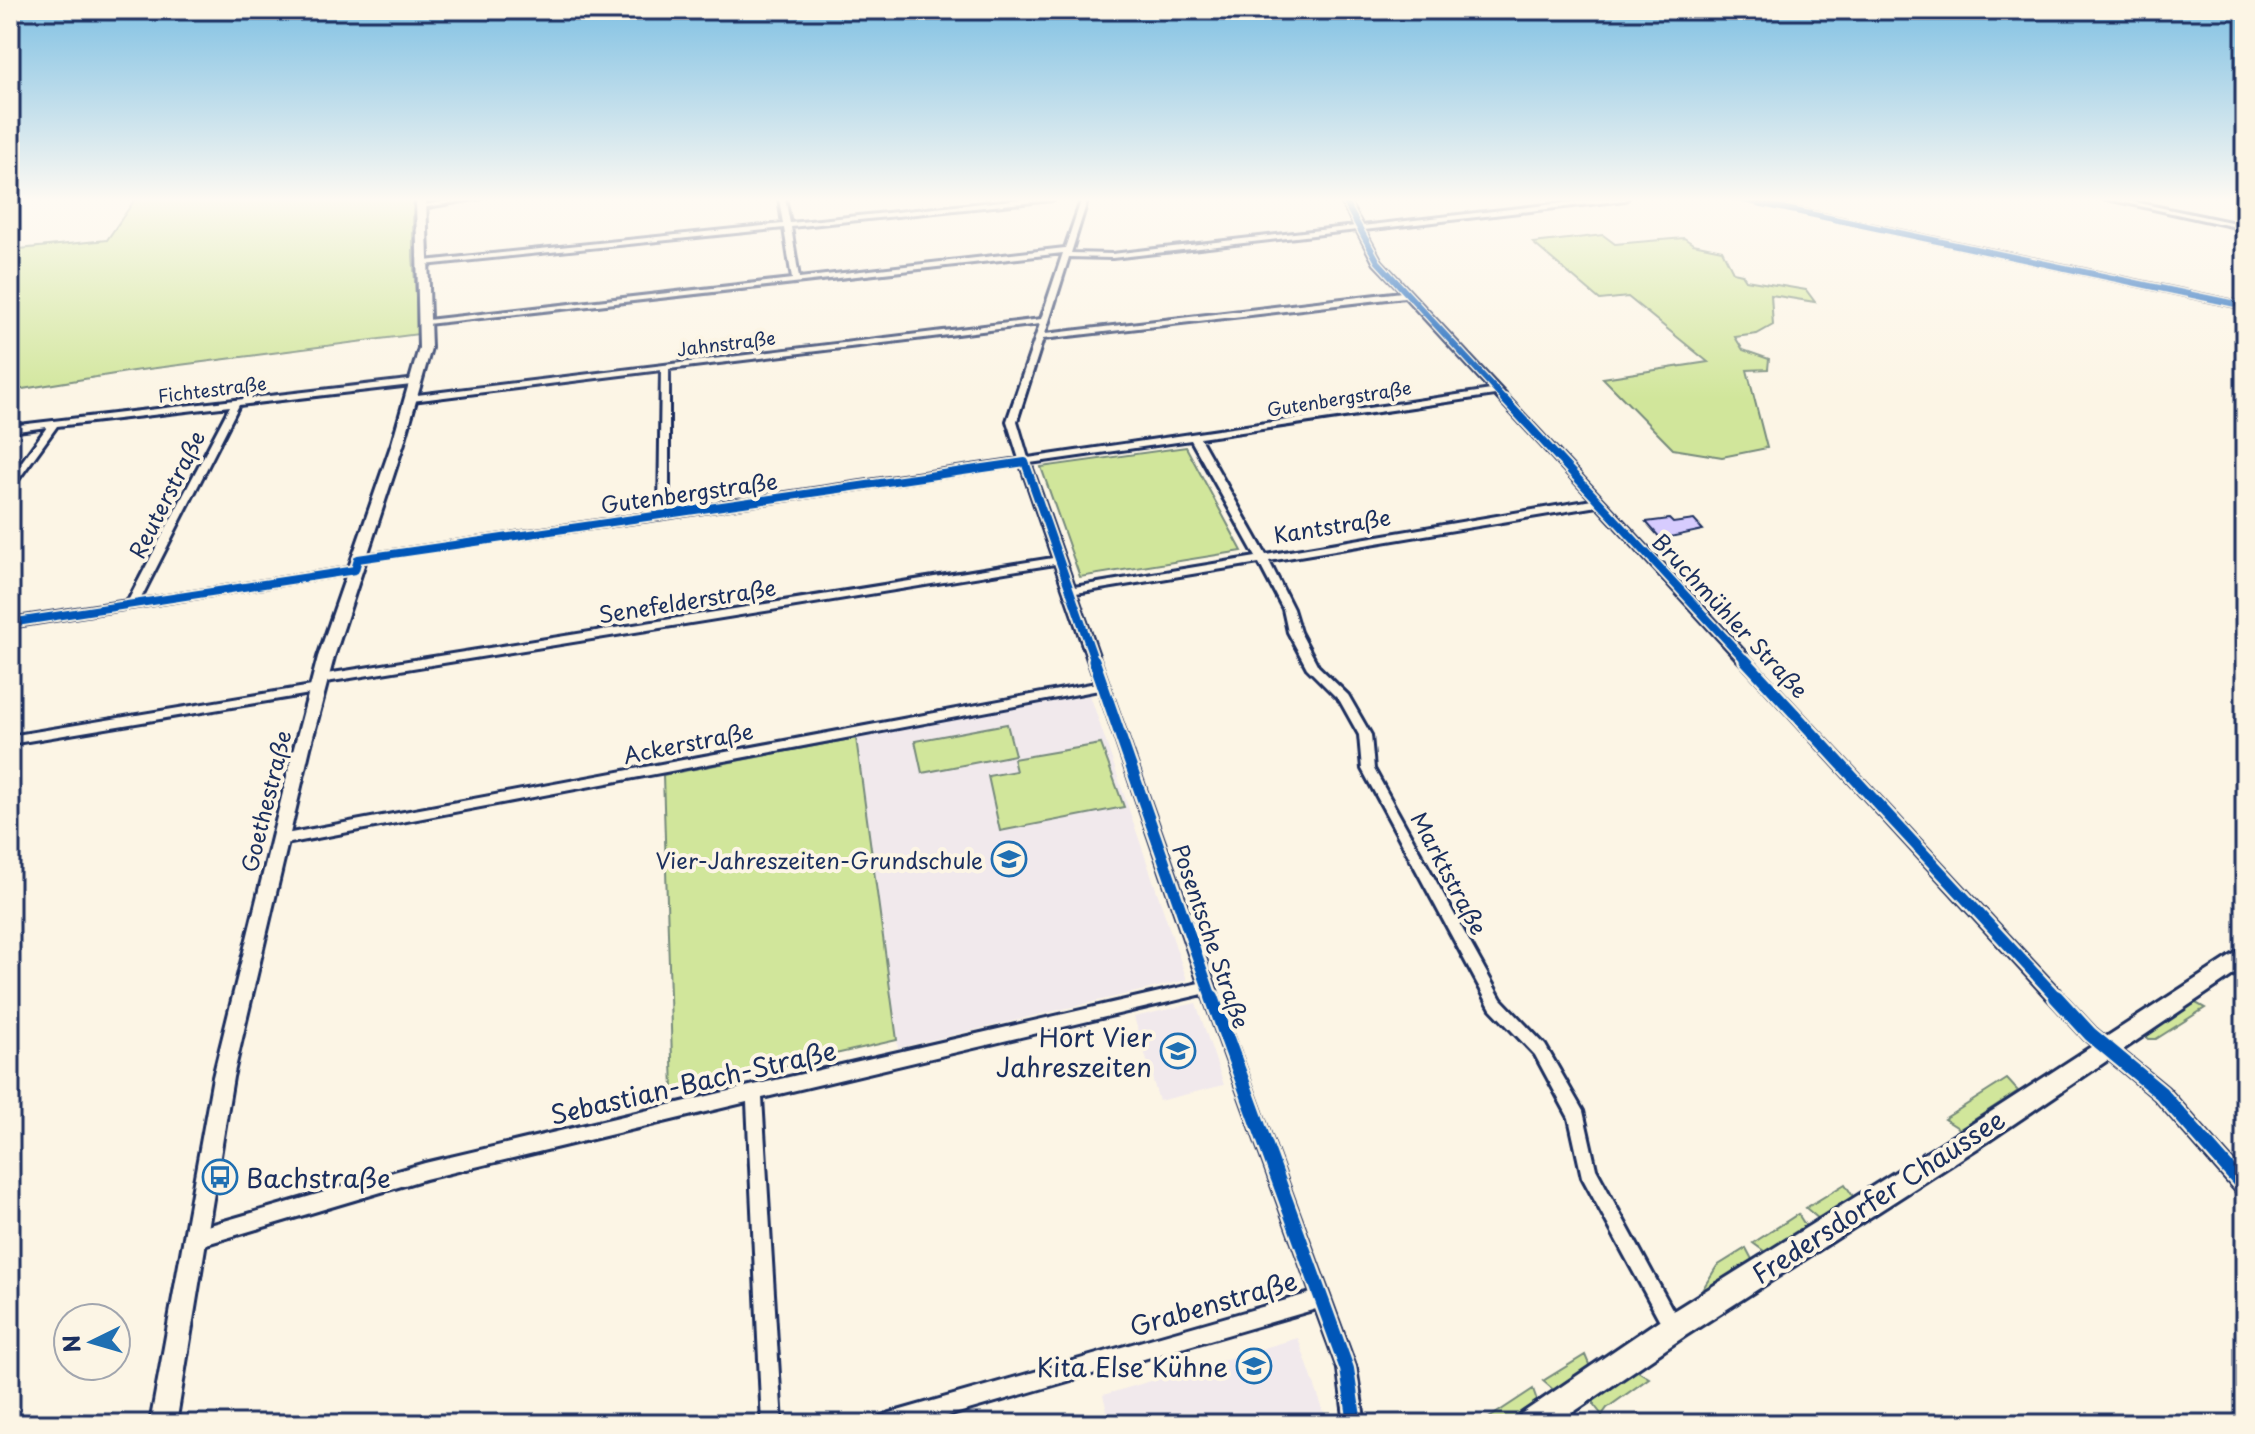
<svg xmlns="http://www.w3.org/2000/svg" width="2255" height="1434" font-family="'Playpen Sans',sans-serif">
	<rect width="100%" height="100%" fill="#fcf5e5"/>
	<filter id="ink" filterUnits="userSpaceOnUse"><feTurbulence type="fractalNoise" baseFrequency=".0125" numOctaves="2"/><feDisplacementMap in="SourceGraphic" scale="16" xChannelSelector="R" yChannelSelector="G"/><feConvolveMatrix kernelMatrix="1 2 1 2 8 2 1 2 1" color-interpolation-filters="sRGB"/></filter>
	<g filter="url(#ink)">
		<path fill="#f1e9ec" d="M1090,695L1187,980L898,1048L856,738Z
			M1196,1003L1224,1085L1159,1101L1134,1017Z
			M1298,1338L1328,1424H1110L1103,1395Z"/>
		<path fill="#d1e69b" stroke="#768a7c" stroke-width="2" d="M136,198H413V256L419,334L133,371L10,391V250L107,240Z
			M1603,235L1615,244L1684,238L1693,244L1722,250L1733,272L1742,274L1746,280L1806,290L1815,302L1771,295L1773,325L1757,334L1735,337L1743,350L1769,359L1768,369L1747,370L1767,448L1722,457L1673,449L1603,378L1708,362L1628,297L1600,300L1533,243Z
			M1186,447L1242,551L1080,577L1041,467Z
			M1007,724L1015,755L922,773L915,741Z
			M856,738L897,1040L673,1091L663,775Z
			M1101,744L1124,807L1000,831L988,776L1016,771L1013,759Z
			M2194,1002L2205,1008L2156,1039H2149L2143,1034Z
			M2007,1079L2018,1091L1960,1129L1944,1119Z
			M1845,1184L1854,1198L1820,1220L1806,1208Z
			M1798,1214L1807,1228L1768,1254L1753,1243Z
			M1746,1248L1754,1263L1699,1295L1717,1266Z
			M1585,1355L1591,1369L1556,1392L1543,1381Z
			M1636,1370L1649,1378L1607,1408L1602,1415L1594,1405V1397Z
			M1533,1389L1538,1403L1506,1424H1480Z"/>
		<path fill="#d7ccfe" stroke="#1b2f5e" stroke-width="2" d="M1669,519L1673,523L1694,520L1703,530L1661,539L1646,522Z"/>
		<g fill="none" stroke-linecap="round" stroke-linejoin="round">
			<g stroke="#1b2f5e" stroke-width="6">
				<path id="minor" d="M464,198H481L421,208L418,206Z
					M779,198H785L790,223L1033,198H1055L1052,200L791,227L799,278L1065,248L1082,198H1088L1071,253L1112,254L1355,226L1340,198H1346L1362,226L1608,198H1628L1625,200L1364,230L1381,261L2095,1029L2167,1088L2245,1176V1196L2239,1194L2155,1098L2085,1039L1597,506L1269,561L1293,609L1300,632L1318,666L1348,695L1371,735L1374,769L1501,999L1545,1045L1583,1111L1596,1169L1671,1307L1684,1326L1681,1332L1675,1335L1669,1332L1659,1319L1582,1177L1569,1118L1535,1055L1491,1009L1362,769L1359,735L1340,701L1307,668L1288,632L1283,609L1259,563L1076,593L1215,987L1356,1369L1365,1424H1345L1338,1369L1316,1309L920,1424H877L880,1417L887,1414L1311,1293L1203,994L762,1098L782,1424H762L747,1102L425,1179L193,1248L187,1245L184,1239L187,1233L193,1230L425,1163L754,1085L1199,983L1099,690L280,845L275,844L273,840L275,836L280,835L1096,683L1055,564L320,683L316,682L314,679L320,675L1053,558L1021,465L664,518L354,561L353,559L354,557L358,556L659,512L661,370L412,401L408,398L409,396L1041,319L1063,253L427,324L423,322L427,320L792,279L784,228L424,265L420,263L424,261L783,224ZM1357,230L1375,264L1402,292L1045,334L1069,257L1112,258ZM1405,297L1491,390L1028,458L1017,421L1043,339ZM1040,324L1007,421L1019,459L669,510V369ZM1495,395L1592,500L1266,555L1200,438ZM1191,440L1256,557L1074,587L1030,463Z
					M1731,198H1743L2245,304V308Z
					M2103,198H2115L2245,225V229Z
					M417,379L421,382L420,384L239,405L140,600L355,567L359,568L360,570L359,572L10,627V619L128,601L230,406L57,426L13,487L10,488V478L47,427L10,432V426Z
					M318,685L324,689L322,692L10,744V736Z"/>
			</g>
			<g stroke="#1b2f5e" stroke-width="6">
				<path id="tertiary" d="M416,198H426L431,348L404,443L334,657L310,748L233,1077L176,1424H150L213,1077L294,748L318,657L392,443L419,348Z"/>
			</g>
			<g stroke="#1b2f5e" stroke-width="6">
				<path id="secondary" d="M2245,947V967L1987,1142L1685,1336L1556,1424H1517L1521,1414L1665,1316L1969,1126Z"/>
			</g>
			<use href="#minor" fill="#fcf5e5" fill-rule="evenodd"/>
			<use href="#tertiary" fill="#fcf5e5" fill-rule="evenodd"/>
			<use href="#secondary" fill="#fcf5e5" fill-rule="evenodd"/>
			<g stroke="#fcf5e5" stroke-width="9">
				<path id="cycleway-far3" d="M1343,198L1378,262L1506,401
					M1734,198L2245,306"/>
			</g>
			<g stroke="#fcf5e5" stroke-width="12">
				<path id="cycleway-far2" d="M1504,399L1747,662
					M10,623L355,570L358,559L1025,462L1095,662"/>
			</g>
			<g stroke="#fcf5e5" stroke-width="16">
				<path id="cycleway-far1" d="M1094,660L1212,999
					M1745,660L2058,999"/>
			</g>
			<g stroke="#fcf5e5" stroke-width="19">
				<path id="cycleway" d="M1212,997L1347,1369L1355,1424
					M2056,997L2090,1034L2161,1093L2245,1188"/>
			</g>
			<use href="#cycleway-far3" stroke="#0057b8" stroke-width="6"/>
			<use href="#cycleway-far2" stroke="#0057b8" stroke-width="8"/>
			<use href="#cycleway-far1" stroke="#0057b8" stroke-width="11"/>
			<use href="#cycleway" stroke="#0057b8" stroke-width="14"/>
		</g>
	</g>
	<linearGradient id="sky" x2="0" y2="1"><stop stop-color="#7fc0e3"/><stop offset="0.5" stop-color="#fefaf3"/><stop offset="1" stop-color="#fefaf3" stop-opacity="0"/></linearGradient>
	<rect width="2255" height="399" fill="url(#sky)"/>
	<defs>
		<g id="school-ring" transform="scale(1.8)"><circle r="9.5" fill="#fcf5e5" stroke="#1f6fb2" stroke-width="1.5"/><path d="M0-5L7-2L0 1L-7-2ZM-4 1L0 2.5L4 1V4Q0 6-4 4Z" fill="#1f6fb2"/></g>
		<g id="bus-ring" transform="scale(1.8)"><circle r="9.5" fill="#fcf5e5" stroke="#1f6fb2" stroke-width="1.5"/><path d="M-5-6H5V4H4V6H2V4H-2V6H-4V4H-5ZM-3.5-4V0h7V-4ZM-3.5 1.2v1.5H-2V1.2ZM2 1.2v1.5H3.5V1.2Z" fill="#1f6fb2"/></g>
	</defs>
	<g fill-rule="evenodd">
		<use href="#school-ring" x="1009" y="859"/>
		<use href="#school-ring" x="1178" y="1051"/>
		<use href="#bus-ring" x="220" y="1177"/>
		<use href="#school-ring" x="1254" y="1366"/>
	</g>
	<g text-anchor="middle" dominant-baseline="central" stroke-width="8" stroke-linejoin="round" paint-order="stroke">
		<g font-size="18" fill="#1b2f5e" stroke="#fcf5e5">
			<text transform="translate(726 343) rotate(-7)">Jahnstraße</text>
			<text transform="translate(212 389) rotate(-7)">Fichtestraße</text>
			<text transform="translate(1339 398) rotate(-9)">Gutenbergstraße</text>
		</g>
		<g font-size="22" fill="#1b2f5e" stroke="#fcf5e5">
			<text transform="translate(689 492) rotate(-8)">Gutenbergstraße</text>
			<text transform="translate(166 494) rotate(-63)">Reuterstraße</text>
			<text transform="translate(1332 525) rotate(-9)">Kantstraße</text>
			<text transform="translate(687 600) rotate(-9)">Senefelderstraße</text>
			<text transform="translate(1731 615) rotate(47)">Bruchmühler Straße</text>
			<text transform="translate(688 742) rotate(-11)">Ackerstraße</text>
			<text transform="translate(265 801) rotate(-76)">Goethestraße</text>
			<text transform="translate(1450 873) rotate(62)">Marktstraße</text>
			<text transform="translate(1212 936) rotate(71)">Posentsche Straße</text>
		</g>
		<g font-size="22" fill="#1b2f5e" stroke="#fcf5e5" text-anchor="end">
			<text x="983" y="859">Vier-Jahreszeiten-Grundschule</text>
		</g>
		<g font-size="26" fill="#1b2f5e" stroke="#fcf5e5" text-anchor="end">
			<text x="1152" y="1036">Hort Vier<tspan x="1152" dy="30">Jahreszeiten</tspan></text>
			<text x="246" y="1177" text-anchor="start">Bachstraße</text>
			<text x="1228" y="1366">Kita Else Kühne</text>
		</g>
		<g font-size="26" fill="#1b2f5e" stroke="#fcf5e5">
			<text transform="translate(693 1082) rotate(-13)">Sebastian-Bach-Straße</text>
			<text transform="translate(1878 1196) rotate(-33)">Fredersdorfer Chaussee</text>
			<text transform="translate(1213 1303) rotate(-16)">Grabenstraße</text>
		</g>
	</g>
	<rect width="2255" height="1434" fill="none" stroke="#fcf5e5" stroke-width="40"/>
	<rect x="20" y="20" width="2215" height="1394" fill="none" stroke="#1b2f5e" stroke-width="3" filter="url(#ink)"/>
	<g transform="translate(92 1342) rotate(265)"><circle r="38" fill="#fcf5e5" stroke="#a2a6af" stroke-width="2"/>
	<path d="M0-6L14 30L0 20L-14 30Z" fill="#1f6fb2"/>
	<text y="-12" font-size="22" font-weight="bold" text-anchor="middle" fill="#1b2f5e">N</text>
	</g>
</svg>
